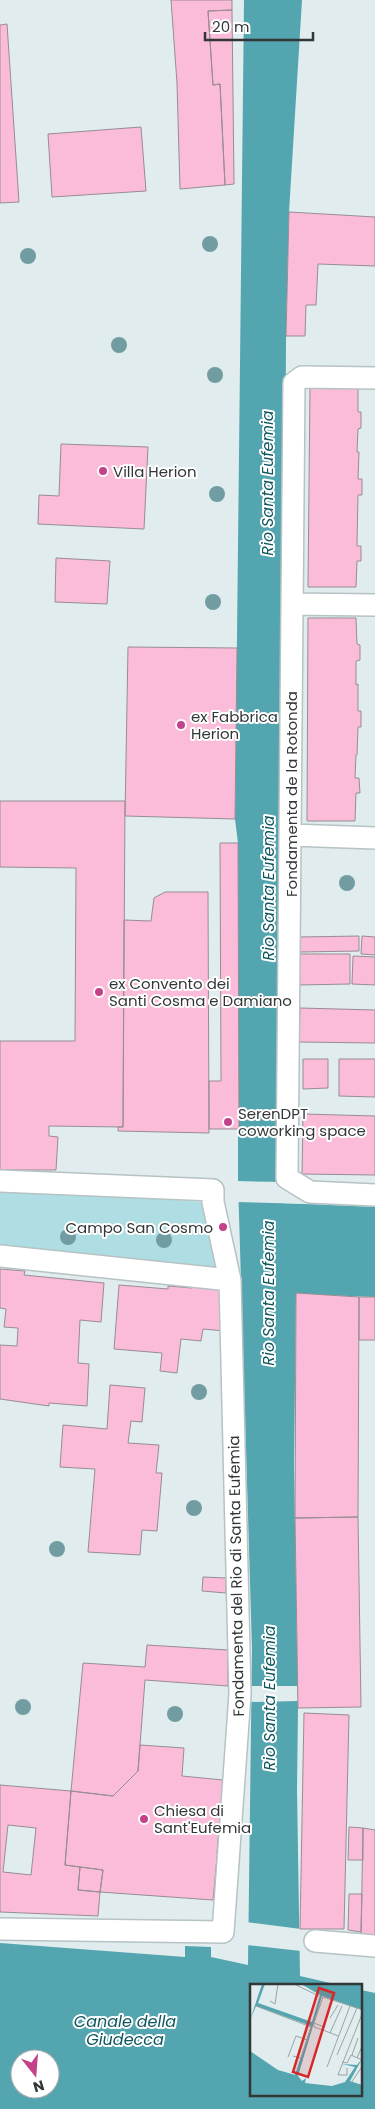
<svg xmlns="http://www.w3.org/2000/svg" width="375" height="2109" font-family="Poppins,sans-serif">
	<rect width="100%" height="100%" fill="#e0ecee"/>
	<path fill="#aedee4" d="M0,1193H67L202,1202L217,1271L0,1251Z"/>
	<path fill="#53a5af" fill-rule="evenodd" d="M244,0H302L289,212L286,336L282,1203L375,1207V1297L296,1294L294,1465L298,1708L297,1789L300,1976L339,1985H251V2095H361V1990L375,1993V2109H0V1943L185,1957V1946L211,1947V1957L248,1965L252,1649L238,1181V843L235,819ZM20,2059H50V2089H20Z"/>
	<path fill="#e0ecee" d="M236,1181L284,1182V1201L310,1202V1204L236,1202Z
		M249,1686H297L298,1701L249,1702Z
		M246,1922L301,1929V1951L246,1945Z"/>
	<path fill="#fbbcd9" stroke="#978d92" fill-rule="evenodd" d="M171,0H232V10L208,11L213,85L220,84L225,185L180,189L177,83Z
		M232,10L234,184L225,185L220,84L213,85L208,11Z
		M7,24L19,202L0,203V25Z
		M141,127L146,191L52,197L48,134Z
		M289,212L375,217V266L318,264L316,305H306L305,336H286Z
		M310,385H358V412H361V428L358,429L357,452H359L358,479H362V495H358L357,546H361V561H357L356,587H308Z
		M61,444L148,447L144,529L38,524L39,495L59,496Z
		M56,558L110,561L107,604L55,602Z
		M308,618H356L357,644L360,645V660L356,661V685L358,684V711H361V727H358L357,755H356L355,778H359L360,793H356L355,821H307Z
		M128,647L237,648L235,819L125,816Z
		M0,801H125L123,1127L49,1126V1136L58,1137L56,1170H0V1041H75L76,868L0,867Z
		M220,843H238L239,1129H209V1081H221Z
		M165,892H208L209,1133L118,1131V1127H123L124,920L151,921L154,898Z
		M359,936V951L300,952V937Z
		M362,936L375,937V955L361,954Z
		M299,954H350V984L299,985Z
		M353,956L375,957V985L352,984Z
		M300,1008L375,1010V1043L299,1042Z
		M303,1059H328V1088L303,1089Z
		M339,1059H375V1097L339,1096Z
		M303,1114L375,1116V1175L302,1174Z
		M0,1269L25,1271L24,1275L104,1283L101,1322L80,1320L78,1363L89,1364L87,1406L49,1403V1406L0,1399V1345L17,1346L18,1328L4,1327L6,1309L0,1308Z
		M119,1285L168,1289V1286L192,1288V1286L224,1290L225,1331L203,1329L201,1341L181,1339L177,1373L160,1371L162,1353L114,1349Z
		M296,1293L359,1297L358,1517L295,1518Z
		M359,1297H375V1340H359Z
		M110,1385L145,1388L142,1422L131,1421L128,1443L159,1445L156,1473H162L157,1531L142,1530L140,1555L88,1552L95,1469L60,1467L63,1425L107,1429Z
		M358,1517L361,1707L298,1708L295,1518Z
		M203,1577L226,1578V1593L202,1591Z
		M147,1645L228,1650V1686L145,1680L138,1771L113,1796L71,1791L83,1663L145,1667Z
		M304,1713L349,1715L344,1929H300Z
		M140,1745L184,1748L182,1776L223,1780L222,1802H223V1806H221L217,1853H219V1857H217L213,1900L100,1892L103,1870L65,1865L71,1791L113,1796L138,1771Z
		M0,1785L71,1791L65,1865L80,1867L78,1890L100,1892L98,1916L0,1912ZM8,1825L36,1828L31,1875L3,1872Z
		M349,1827L363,1828V1860H348Z
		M363,1828L375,1830V1936L361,1934Z
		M80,1867L103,1870L100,1892L78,1890Z
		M349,1894H362L361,1932L348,1930Z"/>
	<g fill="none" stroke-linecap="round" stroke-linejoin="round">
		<g stroke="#b6c2c3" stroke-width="24">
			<path id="pedestrian" d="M375,378L302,377L294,383L287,1178L310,1192L375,1195
				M292,604L375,605
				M291,835L375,838
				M0,1181L213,1190V1202L230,1280L0,1256
				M0,1929L223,1932L240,1694L230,1280
				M315,1941L375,1946"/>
		</g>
		<use href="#pedestrian" stroke="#fff" stroke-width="21"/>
	</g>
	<g fill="#719da2">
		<circle cx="210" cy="244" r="8"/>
		<circle cx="28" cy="256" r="8"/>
		<circle cx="119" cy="345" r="8"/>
		<circle cx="215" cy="375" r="8"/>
		<circle cx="217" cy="494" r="8"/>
		<circle cx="213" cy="602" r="8"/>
		<circle cx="347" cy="883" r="8"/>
		<circle cx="68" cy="1237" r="8"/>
		<circle cx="164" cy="1240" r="8"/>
		<circle cx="199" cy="1392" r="8"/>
		<circle cx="194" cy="1508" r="8"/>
		<circle cx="57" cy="1549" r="8"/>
		<circle cx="23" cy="1707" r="8"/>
		<circle cx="175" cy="1714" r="8"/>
	</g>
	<g fill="#c4428a" stroke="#fff" stroke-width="2">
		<circle cx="103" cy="471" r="5"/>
		<circle cx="181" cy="725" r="5"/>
		<circle cx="99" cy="992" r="5"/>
		<circle cx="228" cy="1122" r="5"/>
		<circle cx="223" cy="1227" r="5"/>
		<circle cx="144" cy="1819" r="5"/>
	</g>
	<g text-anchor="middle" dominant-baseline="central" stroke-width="4" stroke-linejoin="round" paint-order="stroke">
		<g font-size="15" fill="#323637" stroke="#fff" text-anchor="start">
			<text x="113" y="471">Villa Herion</text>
			<text x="191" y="716">ex Fabbrica<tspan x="191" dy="17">Herion</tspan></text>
			<text x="109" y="983">ex Convento dei<tspan x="109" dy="17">Santi Cosma e Damiano</tspan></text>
			<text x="238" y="1113">SerenDPT<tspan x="238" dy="17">coworking space</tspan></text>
			<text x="213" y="1227" text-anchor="end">Campo San Cosmo</text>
			<text x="154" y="1810">Chiesa di<tspan x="154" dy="17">Sant'Eufemia</tspan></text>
		</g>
		<g font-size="15" fill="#323637" stroke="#fff">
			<text transform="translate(291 794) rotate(-90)">Fondamenta de la Rotonda</text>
			<text transform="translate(236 1576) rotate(-91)">Fondamenta del Rio di Santa Eufemia</text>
		</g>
		<g font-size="16" font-style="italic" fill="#0e565e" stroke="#fff">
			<text transform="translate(267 483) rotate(-90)">Rio Santa Eufemia</text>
			<text transform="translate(268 888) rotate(-90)">Rio Santa Eufemia</text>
			<text transform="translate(268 1293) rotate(-90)">Rio Santa Eufemia</text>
			<text transform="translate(269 1698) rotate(-90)">Rio Santa Eufemia</text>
			<text x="125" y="2021">Canale della<tspan x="125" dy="18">Giudecca</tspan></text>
		</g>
	</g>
	<g transform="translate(250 1984)">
		<rect width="112" height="112" fill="#e0ecee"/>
		<path d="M12,0H15L8,19L62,38L70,11L51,0H112V26L72,12L48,92L52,97L56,94L55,99L82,102L95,98L105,83L92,80L107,81L112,75L100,97L112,101V112H0V67L28,86L45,91L61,42L6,22L0,36Z" fill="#53a5af"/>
		<path fill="none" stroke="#53a5af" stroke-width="2.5" d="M88,0L106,17M106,17L110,0"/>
		<path fill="none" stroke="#9aa3a5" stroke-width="1" d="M44,0L69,12M20,17L25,20L28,0M6,22L61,43L51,74L43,72M80,34L88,21M64,39L73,13L113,26M64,39L74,43L73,46L64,43ZM73,46L88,52M80,49L92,22M87,71L107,24M102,71L108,54M38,73L46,52L57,56M47,73L53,56M107,74L113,60M92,78L97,79L101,71L112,76M77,83L100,22M97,84V91H88L112,30M101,99L113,81"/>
		<path fill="#d62828" fill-opacity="0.15" stroke="#d62828" stroke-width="2.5" d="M69,4L84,9L58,93L43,88Z"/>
		<rect width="112" height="112" fill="none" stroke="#323637" stroke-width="2.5"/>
	</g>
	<g transform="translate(35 2074) rotate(163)"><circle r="24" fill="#ffffff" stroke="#adafaf"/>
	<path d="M0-4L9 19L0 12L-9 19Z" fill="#c4428a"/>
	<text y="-8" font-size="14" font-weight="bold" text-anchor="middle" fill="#323637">N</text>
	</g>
	<path d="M205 32v8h108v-8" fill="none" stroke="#323637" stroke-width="2.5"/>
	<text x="212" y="32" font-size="15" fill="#323637" stroke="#ffffff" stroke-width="4" paint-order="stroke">20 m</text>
</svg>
